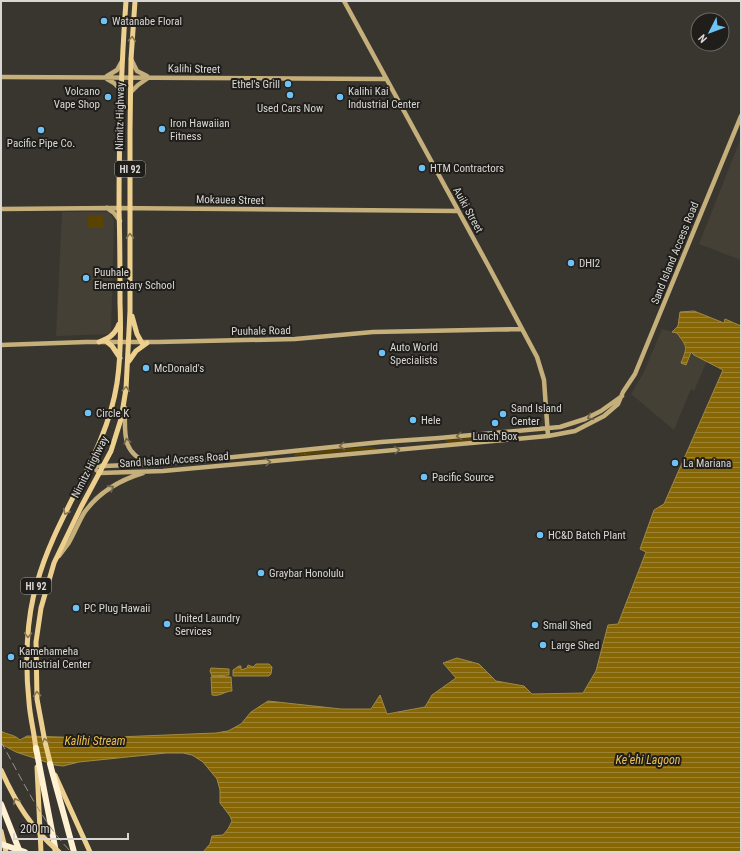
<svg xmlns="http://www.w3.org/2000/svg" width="742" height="853" font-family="'Roboto Condensed',sans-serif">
	<defs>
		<pattern id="grass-tufts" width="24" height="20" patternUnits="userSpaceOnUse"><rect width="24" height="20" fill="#5a4300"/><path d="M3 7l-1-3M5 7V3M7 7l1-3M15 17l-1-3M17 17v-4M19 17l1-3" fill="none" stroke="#715d24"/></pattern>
		<pattern id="water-rules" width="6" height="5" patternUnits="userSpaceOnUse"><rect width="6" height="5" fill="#876705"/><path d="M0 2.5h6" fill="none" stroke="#9d8334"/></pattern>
	</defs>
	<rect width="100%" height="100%" fill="#393630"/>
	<path fill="#454035" d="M741,138V260L699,244Z
		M62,212H109L114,221L111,334L56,336Z
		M662,329L677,333L686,346V350L682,363L686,364L691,352L704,360L707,361L694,391L691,389L674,430L631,394L644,372Z"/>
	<path fill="url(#grass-tufts)" d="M495,436L467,441L447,443L445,441L447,440Z
		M366,447L376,448L375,449L294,456L295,453Z"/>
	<path fill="#5a4300" d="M103,215L104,228H88L87,216Z"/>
	<path fill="url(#water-rules)" stroke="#a08943" d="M694,311L724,323L725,319L741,326V852H203L210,844L212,836L223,835L228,829L232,821L230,816L220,803V790L217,779L203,762L192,755L183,753H166L79,762L63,766L55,765L16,752L1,744V731C7,735 14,734 20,740L27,736L92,738L216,733L228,731L241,724L251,712L268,701L341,709H371L380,695L387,714L425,707L432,695L456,678L443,663L457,658L479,664L496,681L524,686L532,694L583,693L596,671L608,625L618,624L646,552L640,549L654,510L664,504L723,370L694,355L691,352L686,365L681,363C688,346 687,347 677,333L672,332L678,326L680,312Z
		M256,664H269L272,667L271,674L269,676H233V670L239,666H241V670L247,668L248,665L253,667Z
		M211,668L229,669V675L212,676L210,671Z
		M213,676L231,677L232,691C225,691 220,697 212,695L211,677Z"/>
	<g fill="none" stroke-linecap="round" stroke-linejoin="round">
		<path stroke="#c5af7b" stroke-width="4.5" d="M344,1L489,267L537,357L544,380L548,436
			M131,59L137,71L147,76
			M107,76L117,70L122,61
			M1,77L386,79
			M107,79L114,83L121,90
			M131,92L138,85L148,78
			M107,208L114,213L120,221
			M1,209L112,208L458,211
			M1,345L86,342H157L295,339L373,332L521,329
			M125,408C125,433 121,453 149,463
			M90,465L100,473L163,471L548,436L575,431L604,416L618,404L623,392L635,374L741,116
			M90,465L104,466L153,464L214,459L381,442L439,438L560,427L585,419L601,411L622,396
			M59,556C62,552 65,548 68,544C74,534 78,523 84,513C98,493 120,480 143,473"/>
		<path stroke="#edd08d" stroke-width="5" d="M132,316L137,334L142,343
			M99,342C110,338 115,334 119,324
			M107,342L112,346L120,358
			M129,361L136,351L147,343
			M36,751C35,735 30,718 29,702C25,664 26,619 37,583C56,513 106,455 117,383C121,356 121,329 120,302C120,271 120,240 119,209C119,140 121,70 126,1
			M51,766L45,742L37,699L36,642L41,608L54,563L81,507L111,451L121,419L126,389L130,311V131L131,59L135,1
			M37,767L41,852
			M55,775L90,852
			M1,831L6,852"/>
		<path stroke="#fff1d2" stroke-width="6" d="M36,748L56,852
			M50,764L74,852
			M1,804L20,852"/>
		<path stroke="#96938e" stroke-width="1" stroke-dasharray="8 4" stroke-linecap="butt" d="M1,742C22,779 41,821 71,852"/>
		<path stroke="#edd08d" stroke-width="5" d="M1,770C16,803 31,828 59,852"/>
		<path stroke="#fff1d2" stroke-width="6" d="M1,844L25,852"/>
	</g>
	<defs><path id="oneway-chevron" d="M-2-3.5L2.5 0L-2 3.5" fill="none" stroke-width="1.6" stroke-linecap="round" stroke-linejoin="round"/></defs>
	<g stroke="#867754">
		<use href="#oneway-chevron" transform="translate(132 39) rotate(-86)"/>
		<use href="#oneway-chevron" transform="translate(130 236) rotate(-91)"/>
		<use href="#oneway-chevron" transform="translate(126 389) rotate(-84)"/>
		<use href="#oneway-chevron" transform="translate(66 512) rotate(117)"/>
		<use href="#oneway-chevron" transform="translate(28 635) rotate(92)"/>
		<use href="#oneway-chevron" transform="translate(37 694) rotate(-94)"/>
		<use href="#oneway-chevron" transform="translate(45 741) rotate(-103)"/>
		<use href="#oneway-chevron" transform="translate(16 801) rotate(-119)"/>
	</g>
	<g stroke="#72664b">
		<use href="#oneway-chevron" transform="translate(590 417) rotate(154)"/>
		<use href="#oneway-chevron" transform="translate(459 436) rotate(175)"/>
		<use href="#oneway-chevron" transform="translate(127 441) rotate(-105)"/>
		<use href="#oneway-chevron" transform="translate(342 446) rotate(174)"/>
		<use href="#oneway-chevron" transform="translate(397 450) rotate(-5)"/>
		<use href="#oneway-chevron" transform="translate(268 462) rotate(-5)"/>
		<use href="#oneway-chevron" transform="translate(111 488) rotate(-33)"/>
	</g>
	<g fill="#6fc2f4" stroke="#1f1e1b" stroke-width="1.5">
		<circle cx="104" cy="21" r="4"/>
		<circle cx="288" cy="84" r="4"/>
		<circle cx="290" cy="95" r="4"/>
		<circle cx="108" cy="97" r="4"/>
		<circle cx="340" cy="97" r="4"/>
		<circle cx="162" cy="129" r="4"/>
		<circle cx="41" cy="130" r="4"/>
		<circle cx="422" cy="168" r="4"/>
		<circle cx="571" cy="263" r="4"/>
		<circle cx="86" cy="278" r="4"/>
		<circle cx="382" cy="353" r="4"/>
		<circle cx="146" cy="368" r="4"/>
		<circle cx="88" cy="413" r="4"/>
		<circle cx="503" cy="414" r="4"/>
		<circle cx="413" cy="420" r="4"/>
		<circle cx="495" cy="423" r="4"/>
		<circle cx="675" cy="463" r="4"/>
		<circle cx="424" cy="477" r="4"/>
		<circle cx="540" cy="535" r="4"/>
		<circle cx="261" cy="573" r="4"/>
		<circle cx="76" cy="608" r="4"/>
		<circle cx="167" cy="624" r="4"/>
		<circle cx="535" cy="625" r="4"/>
		<circle cx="543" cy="645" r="4"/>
		<circle cx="11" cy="657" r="4"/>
	</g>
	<g text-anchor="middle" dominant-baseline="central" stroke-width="4" stroke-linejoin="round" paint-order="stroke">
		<g fill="#1f1e1b" stroke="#a1a09c" stroke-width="1">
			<rect x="115" y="161" width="30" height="16" rx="3"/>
			<rect x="21" y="578" width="30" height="16" rx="3"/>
		</g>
		<g font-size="10" font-weight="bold" fill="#d9d7d3">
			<text x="130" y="169">HI 92</text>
			<text x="36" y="586">HI 92</text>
		</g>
		<g font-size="11" fill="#d9d7d3" stroke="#1f1e1b" text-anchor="start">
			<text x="112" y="21">Watanabe Floral</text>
			<text x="280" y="84" text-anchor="end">Ethel's Grill</text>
			<text x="100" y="91" text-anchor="end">Volcano<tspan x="100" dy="13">Vape Shop</tspan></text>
			<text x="348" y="91">Kalihi Kai<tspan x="348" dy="13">Industrial Center</tspan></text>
			<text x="290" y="108" text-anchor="middle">Used Cars Now</text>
			<text x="170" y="123">Iron Hawaiian<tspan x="170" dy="13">Fitness</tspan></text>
			<text x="41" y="143" text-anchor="middle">Pacific Pipe Co.</text>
			<text x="430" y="168">HTM Contractors</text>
			<text x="579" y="263">DHI2</text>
			<text x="94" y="272">Puuhale<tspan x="94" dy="13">Elementary School</tspan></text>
			<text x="390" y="347">Auto World<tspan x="390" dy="13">Specialists</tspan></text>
			<text x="154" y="368">McDonald's</text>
			<text x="511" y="408">Sand Island<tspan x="511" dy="13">Center</tspan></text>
			<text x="96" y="413">Circle K</text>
			<text x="421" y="420">Hele</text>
			<text x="495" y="436" text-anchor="middle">Lunch Box</text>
			<text x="683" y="463">La Mariana</text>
			<text x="432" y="477">Pacific Source</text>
			<text x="548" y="535">HC&amp;D Batch Plant</text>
			<text x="269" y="573">Graybar Honolulu</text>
			<text x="84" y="608">PC Plug Hawaii</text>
			<text x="175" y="618">United Laundry<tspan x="175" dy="13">Services</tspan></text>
			<text x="543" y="625">Small Shed</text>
			<text x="551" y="645">Large Shed</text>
			<text x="19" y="651">Kamehameha<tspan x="19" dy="13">Industrial Center</tspan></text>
		</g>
		<g font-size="11" fill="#d9d7d3" stroke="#1f1e1b">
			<text transform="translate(194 69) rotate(1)">Kalihi Street</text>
			<text transform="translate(120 116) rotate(-89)">Nimitz Highway</text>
			<text transform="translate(230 200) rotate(1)">Mokauea Street</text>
			<text transform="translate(468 210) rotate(61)">Auiki Street</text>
			<text transform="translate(675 253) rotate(-68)">Sand Island Access Road</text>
			<text transform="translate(261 331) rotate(-1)">Puuhale Road</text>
			<text transform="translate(174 460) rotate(-4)">Sand Island Access Road</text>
			<text transform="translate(90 467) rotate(-63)">Nimitz Highway</text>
		</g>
		<g font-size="12" font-style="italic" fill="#ecbf4f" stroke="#1f1e1b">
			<text x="95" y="741">Kalihi Stream</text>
			<text x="648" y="760">Keʻehi Lagoon</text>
		</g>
	</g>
	<rect width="742" height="853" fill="none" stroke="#d9d7d3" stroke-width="4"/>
	<g transform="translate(710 32) rotate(228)"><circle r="19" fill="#1f1e1b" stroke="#696865"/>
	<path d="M0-3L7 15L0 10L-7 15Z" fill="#6fc2f4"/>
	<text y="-6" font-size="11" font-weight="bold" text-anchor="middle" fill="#d9d7d3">N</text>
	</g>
	<path d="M14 833v6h114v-6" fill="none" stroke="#d9d7d3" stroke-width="2"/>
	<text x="20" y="833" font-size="12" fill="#d9d7d3" stroke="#1f1e1b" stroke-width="3" paint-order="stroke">200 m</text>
</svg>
